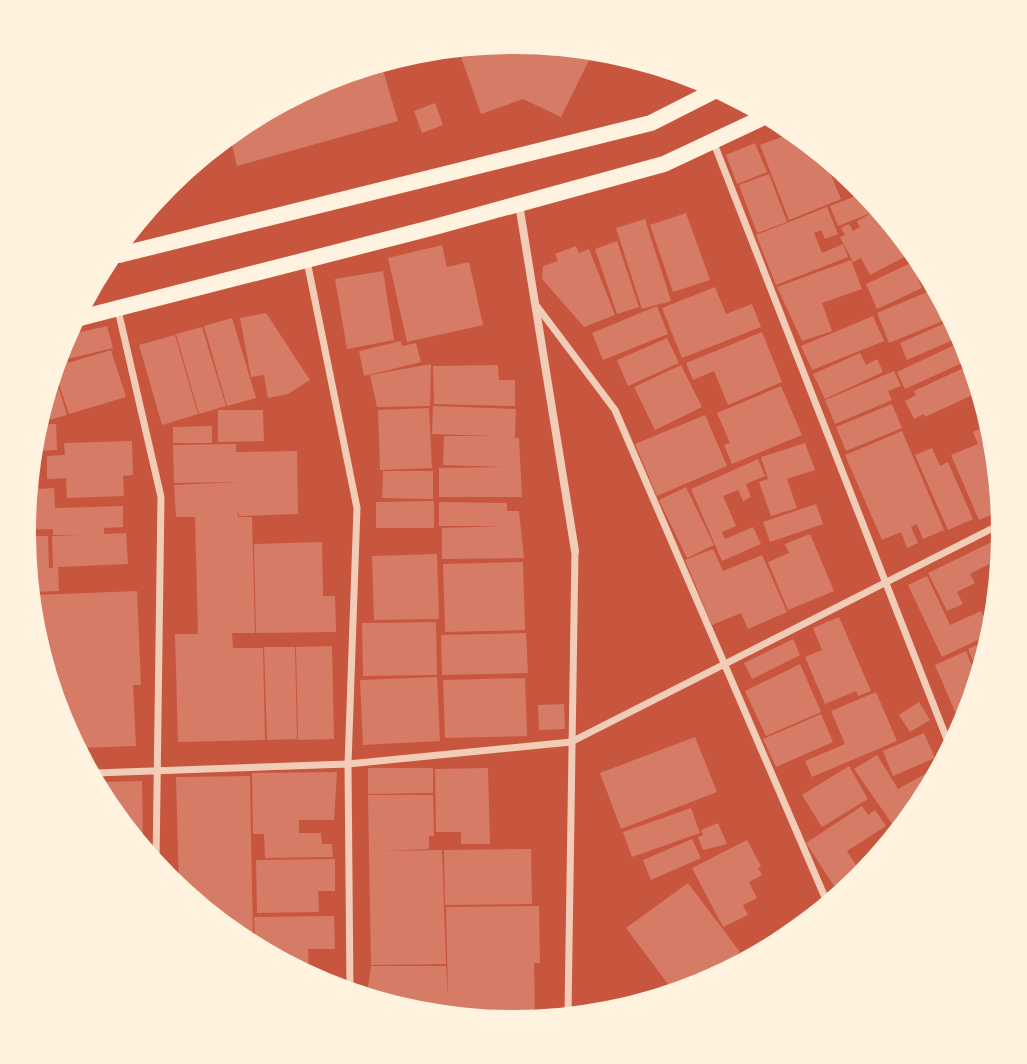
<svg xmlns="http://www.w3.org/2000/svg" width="1027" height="1064" font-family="'Work Sans',sans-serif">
	<rect width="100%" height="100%" fill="#c8553d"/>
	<path fill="#d67c66" d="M514,41L591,56L561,117L523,99L481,114L459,51Z
		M382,67L398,121L237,166L231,141L326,78Z
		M435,103L443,125L422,133L414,111Z
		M787,135L825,161L841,199L789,220L760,145Z
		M755,143L767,172L737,184L726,155Z
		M769,174L787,222L757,233L739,185Z
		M866,192L876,211L838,226L830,206Z
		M827,207L838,234L825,239L821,230L814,233L822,253L843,244L848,257L776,285L756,235Z
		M877,210L887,230L890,228L908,255L870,275L861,258L853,262L840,237L845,235L841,228L849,224L853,231L860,227L857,221Z
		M686,213L710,280L673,292L650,225Z
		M645,219L671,301L642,309L616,228Z
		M617,241L639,307L617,314L595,249Z
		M442,245L447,267L469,262L483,325L407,342L388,258Z
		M576,246L579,253L589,249L615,315L584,327L542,279L543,266L558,261L555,254Z
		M851,260L862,289L822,303L832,331L802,341L777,287Z
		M911,263L922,288L877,309L866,284Z
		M383,271L394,340L347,349L335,279Z
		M715,287L726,314L752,304L761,327L682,358L662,308Z
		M932,290L950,318L889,343L877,313Z
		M657,306L668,334L603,360L592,333Z
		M266,313L310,380L288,394L268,398L264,375L251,377L240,318Z
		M873,316L884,341L812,370L801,346Z
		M232,318L256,398L227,406L204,326Z
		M952,320L962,336L907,360L900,343Z
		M107,326L113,348L67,359L68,363L111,350L126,397L69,414L54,369L63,364L55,366L60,343L64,336Z
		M202,327L226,406L199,414L176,334Z
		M762,332L782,382L728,405L714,371L693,380L686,363Z
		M175,335L198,414L162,425L139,345Z
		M667,338L679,363L628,386L617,360Z
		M965,340L971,359L905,389L897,372Z
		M401,341L402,346L416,343L421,362L364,376L359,351Z
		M860,353L866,365L877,359L883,372L825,399L813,374Z
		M431,364L430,406L377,407L370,375Z
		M972,364L977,393L925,417L924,414L914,419L905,401L916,395L914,391Z
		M498,365L499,380H515V406L434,404L433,366Z
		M681,365L702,407L655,430L634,387Z
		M894,371L901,386L888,391L892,400L835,424L825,400Z
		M54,373L67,415L44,421L49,395Z
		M781,386L802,435L732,464L724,445L730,443L717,413Z
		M892,404L902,428L846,451L836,427Z
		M433,406L516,409L515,438H519L522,497H439V468L504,467L443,465L444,436H493L432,434Z
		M429,408L432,468L380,470L378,410Z
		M218,410H263L264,441L218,442Z
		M705,415L727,466L657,496L635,444Z
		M43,424H56L57,450L38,451Z
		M212,426V443H173V427Z
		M984,427L1001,511L979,520L951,455L978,444L973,432Z
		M902,431L944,530L923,539L917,524L911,527L918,543L907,548L901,532L882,540L845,455Z
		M132,441L133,475L123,476L124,496L67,498L66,478L47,479V456L65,455L64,443Z
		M805,443L815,470L787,479L797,508L771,516L759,482L768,479L761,457Z
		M236,444V452L297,451L298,514L239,516L237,508L238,517H252L255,633H232L233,648H263L265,740L178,742L175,634H198L195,517H176L174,485L240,482L174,483L173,445Z
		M932,448L940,466L948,462L973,519L948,530L915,455Z
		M758,459L765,476L746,484L751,497L743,501L738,490L723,496L736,526L722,532L725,539L753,527L761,544L722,561L691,489Z
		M383,471H433V499L382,498Z
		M33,479H38L39,489L54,488L55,508L123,506V527L104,528V534L126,533L128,564L58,567L59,591L34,592L23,536H48L49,568H53L52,536L81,535H53V529L22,530Z
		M686,487L714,545L687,558L659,500Z
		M434,501V528H376V502Z
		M439,502L507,503V511H519L524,558L442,559V528L504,526H439Z
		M816,504L823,524L770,542L763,522Z
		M810,534L834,591L788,610L768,562L789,553L785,544Z
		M1004,536L998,567L995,561L970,574L975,583L957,592L963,604L947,611L928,573Z
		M322,542L323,596H335L336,632L256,633L254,544Z
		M713,549L723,571L762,555L787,612L748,629L741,613L712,625L685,560Z
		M437,554L439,619L374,620L372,556Z
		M523,562L525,630L445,632L443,564Z
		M927,576L950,625L981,611L987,623L984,637L942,657L908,585Z
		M137,591L141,685H133L136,746L78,748L59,720L35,595Z
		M839,617L871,691L858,696L856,691L825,704L805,657L822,650L813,628Z
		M436,622L437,675L363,676L362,623Z
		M526,633L528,673L442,675L441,635Z
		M793,639L800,655L752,679L744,663Z
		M983,642V645L977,671L968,649Z
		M332,646L334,739L298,740L296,647Z
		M264,647H295L297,739L267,740Z
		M966,651L976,675L967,721L962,728L935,665Z
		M800,664L821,712L766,736L745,691Z
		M437,677L440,741L363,745L360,680Z
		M525,678L527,736L445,738L443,680Z
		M876,692L897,741L812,777L805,761L845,744L831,711Z
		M919,702L930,720L910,732L899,715Z
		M564,704L565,729L539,730L538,705Z
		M821,714L833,742L776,767L763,739Z
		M924,733L935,758L893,776L883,751Z
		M695,737L717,792L621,829L600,773Z
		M877,755L898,789L936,768L895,828L854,769Z
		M849,766L868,799L822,827L802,795Z
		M368,768H433V793L368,794Z
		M488,768L490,844H461V832H436L435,769Z
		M337,772L334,820H299V833H321L322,844H332L333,857L265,858L264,834H253L252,773Z
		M250,776L251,836L253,938L179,888L176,777Z
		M142,781L143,846L101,782Z
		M368,795H433L434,836H429V849L380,851L442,850L446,964L371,965Z
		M862,806L868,815L875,810L886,826L847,851L861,873L836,889L806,843Z
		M691,808L700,833L632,857L623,832Z
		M718,823L727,844L703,850L698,837L703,835L701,830Z
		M692,839L701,858L651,880L643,860Z
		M747,840L761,866L758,868L762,875L749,882L757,898L743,905L748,915L723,927L692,868Z
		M531,849L532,904L445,905L444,850Z
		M335,859V891H318L319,912L257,913L256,860Z
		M688,883L740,952L692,988L674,992L626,928Z
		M539,906L540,963H534L535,1019L513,1023L367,994L371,966H446L448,997L446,907Z
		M804,911L807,916L749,954L748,952Z
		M334,916L335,949H308L309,975L255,939L254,917Z
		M740,954L744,958L702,986L701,984Z"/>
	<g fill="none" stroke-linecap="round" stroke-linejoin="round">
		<path stroke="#f1ccb7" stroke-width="7" d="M713,141L950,747
			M307,261L357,508L348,764L350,991
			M536,305L615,410L827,902
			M118,310L161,497L156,864
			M95,773L348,764L571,742L1003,523
			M568,1013L575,551"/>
		<path stroke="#f1ccb7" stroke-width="8" d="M519,204L575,551"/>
		<path stroke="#fff3e0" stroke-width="16" d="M119,255L651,123L718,89
			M76,319L431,228L664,164L762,118"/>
	</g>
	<path d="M0 0H1027V1064H0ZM513 54H514A477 477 0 0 1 991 531V533A477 477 0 0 1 514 1010H513A477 477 0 0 1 36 533V531A477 477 0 0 1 513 54Z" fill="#fff3e0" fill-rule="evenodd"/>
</svg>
